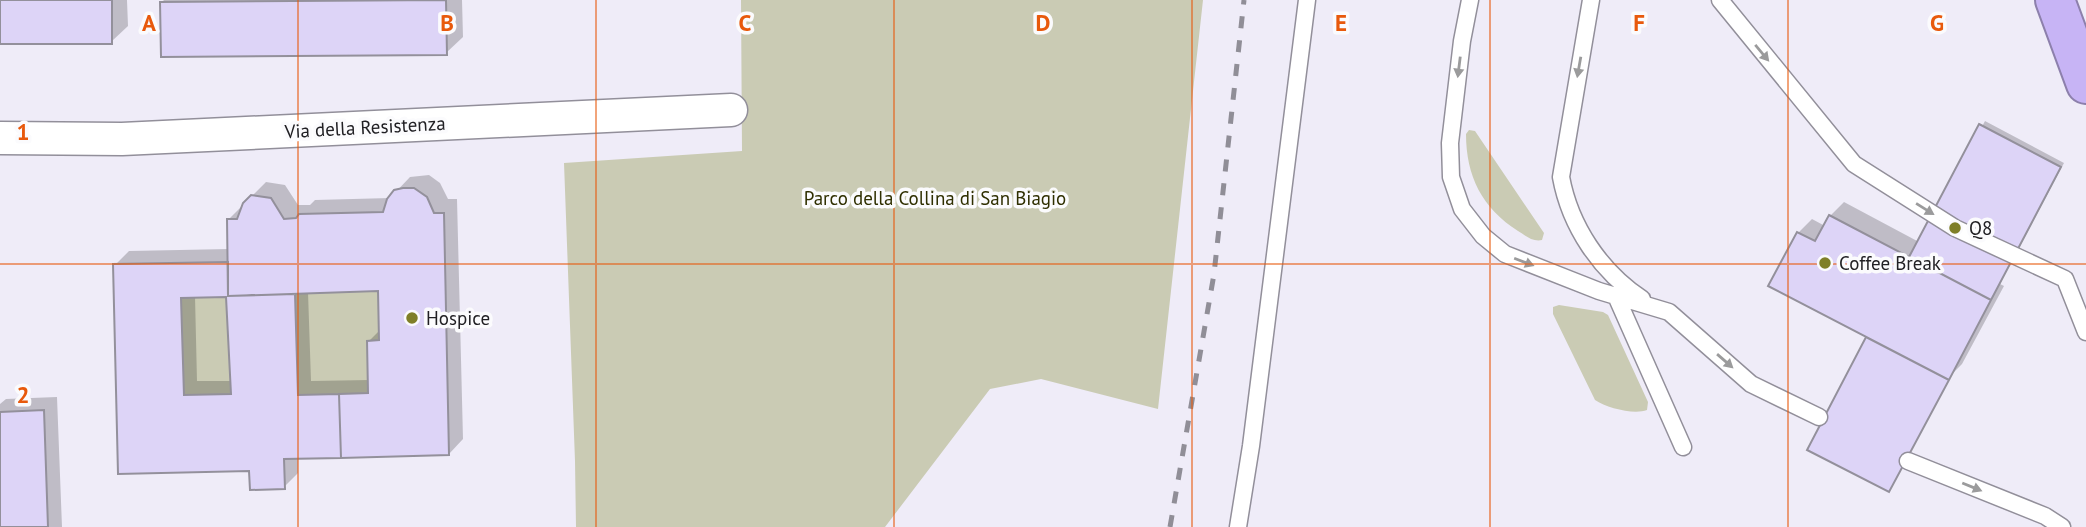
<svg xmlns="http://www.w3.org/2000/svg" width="2086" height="527" font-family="'PT Sans',sans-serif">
	<rect width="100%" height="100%" fill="#efecf8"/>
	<path fill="#cacbb4" d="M741,0H1203L1158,409L1041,379L990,389L885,527H576L575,461L564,163L742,151Z
		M1469,130L1475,131L1544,233L1542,240C1533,242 1526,236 1518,231C1482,208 1466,176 1466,134Z
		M378,291L379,340L367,341L368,393L298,395L295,294Z
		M226,297L231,394L184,395L181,298Z
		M1559,305L1603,312L1608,315L1648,402L1647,410C1634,415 1607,408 1595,400L1553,314V307Z"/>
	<path fill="#0003" fill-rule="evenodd" d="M0,0H127L128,26L111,42L0,43Z
		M164,0H462L463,37L446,53L162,2Z
		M1985,121L2064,163L2000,284L2004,286L1962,364L1952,374L1889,490L1810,449L1869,336L1798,233L1812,219L1825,226L1830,216L1844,202L1919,242Z
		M429,175L440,183L448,199H457L463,439L449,454L298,457V473L284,487L251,469L120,472L115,265L129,251L229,249L228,220L266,182L285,185L298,205H310L315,200L390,198L410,177ZM380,289L381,329L369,341V380L311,381L308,292ZM195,296H228L232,381H197Z
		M57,397L62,527H0V404L6,399Z"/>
	<path fill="#ddd4f7" stroke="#93909b" stroke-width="2" fill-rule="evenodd" d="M0,0H112V44H0Z
		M446,0L447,55L161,57L160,2Z
		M1979,124L2061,167L1991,300L1909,257Z
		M403,188H414L427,197L434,213H444L449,455L341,458L339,394L368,393L367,341L379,340L378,291L228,296L227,219H237L243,203L251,195L271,198L284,219L296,218L299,214L383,212L387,199L394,190Z
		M1829,215L1991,300L1949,380L1768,286L1797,232L1815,241Z
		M228,262V296L295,294L298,395L339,394L341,458L284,459L285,489L250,490L249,471L118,474L113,264ZM226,297L231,394L184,395L181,298Z
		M1866,337L1949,380L1889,492L1807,450Z
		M44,410L48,527H0V412Z"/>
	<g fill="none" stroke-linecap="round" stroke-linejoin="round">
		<g stroke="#928f9a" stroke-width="19">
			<path id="service" d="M1470,0L1462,41L1450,143L1451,177L1462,209L1483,236L1505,254L1599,291L1669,312L1751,384L1819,417
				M1591,0L1561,177C1570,226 1600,271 1642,299
				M1720,0L1854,164L1955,228L2065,279L2086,332
				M1616,296L1683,447
				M1908,461L2045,516L2062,527
				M1238,527L1251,446L1307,0"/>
		</g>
		<g stroke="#928f9a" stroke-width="35">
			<path id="minor" d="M0,138L122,139L731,110"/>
		</g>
		<g stroke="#8d80ac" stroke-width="42">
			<path id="motorway" d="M2055,0L2086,84"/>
		</g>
		<use href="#service" stroke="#fff" stroke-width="16"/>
		<use href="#minor" stroke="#fff" stroke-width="32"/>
		<use href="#motorway" stroke="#c7b4f5" stroke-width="38"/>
		<path stroke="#908e97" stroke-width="5" stroke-dasharray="12 12" stroke-linecap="butt" d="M1170,527L1214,274L1244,0"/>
	</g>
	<defs><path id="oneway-solid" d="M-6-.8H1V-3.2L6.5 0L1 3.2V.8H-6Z" transform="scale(1.75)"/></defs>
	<g fill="#9b9b9c">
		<use href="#oneway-solid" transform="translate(1762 53) rotate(50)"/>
		<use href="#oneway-solid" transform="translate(1459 67) rotate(97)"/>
		<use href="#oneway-solid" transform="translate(1579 67) rotate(100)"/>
		<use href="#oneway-solid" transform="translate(1925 209) rotate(32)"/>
		<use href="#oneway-solid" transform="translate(1524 262) rotate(21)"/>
		<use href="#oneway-solid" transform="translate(1725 361) rotate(41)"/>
		<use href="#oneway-solid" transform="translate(1972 487) rotate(22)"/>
	</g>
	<path fill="none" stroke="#e8590c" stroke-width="2" stroke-opacity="0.55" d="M298,0V527M596,0V527M894,0V527M1192,0V527M1490,0V527M1788,0V527M0,264H2086"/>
	<g fill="#7f7f28" stroke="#fbfbfd" stroke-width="2.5">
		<circle cx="1955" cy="228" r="7"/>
		<circle cx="1825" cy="263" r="7"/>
		<circle cx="412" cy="318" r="7"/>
	</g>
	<g text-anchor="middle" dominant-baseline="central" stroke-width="7" stroke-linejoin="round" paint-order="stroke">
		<g font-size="19" fill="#212024" stroke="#fbfbfd">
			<text transform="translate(365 127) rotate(-3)">Via della Resistenza</text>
		</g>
		<g font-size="19" fill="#2f2f00" stroke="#fbfbfd">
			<text x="935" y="198">Parco della Collina di San Biagio</text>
		</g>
		<g font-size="19" fill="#212024" stroke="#fbfbfd" text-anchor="start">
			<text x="1969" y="228">Q8</text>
			<text x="1839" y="263">Coffee Break</text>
			<text x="426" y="318">Hospice</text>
		</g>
	</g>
	<g font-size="23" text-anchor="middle" font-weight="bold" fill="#e8590c" stroke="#fbfbfd" stroke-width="7" stroke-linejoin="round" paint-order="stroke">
		<text x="149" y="31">A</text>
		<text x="447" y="31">B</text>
		<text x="745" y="31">C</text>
		<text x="1043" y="31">D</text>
		<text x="1341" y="31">E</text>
		<text x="1639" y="31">F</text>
		<text x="1937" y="31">G</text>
		<text x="23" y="140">1</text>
		<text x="23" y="403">2</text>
	</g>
</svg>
